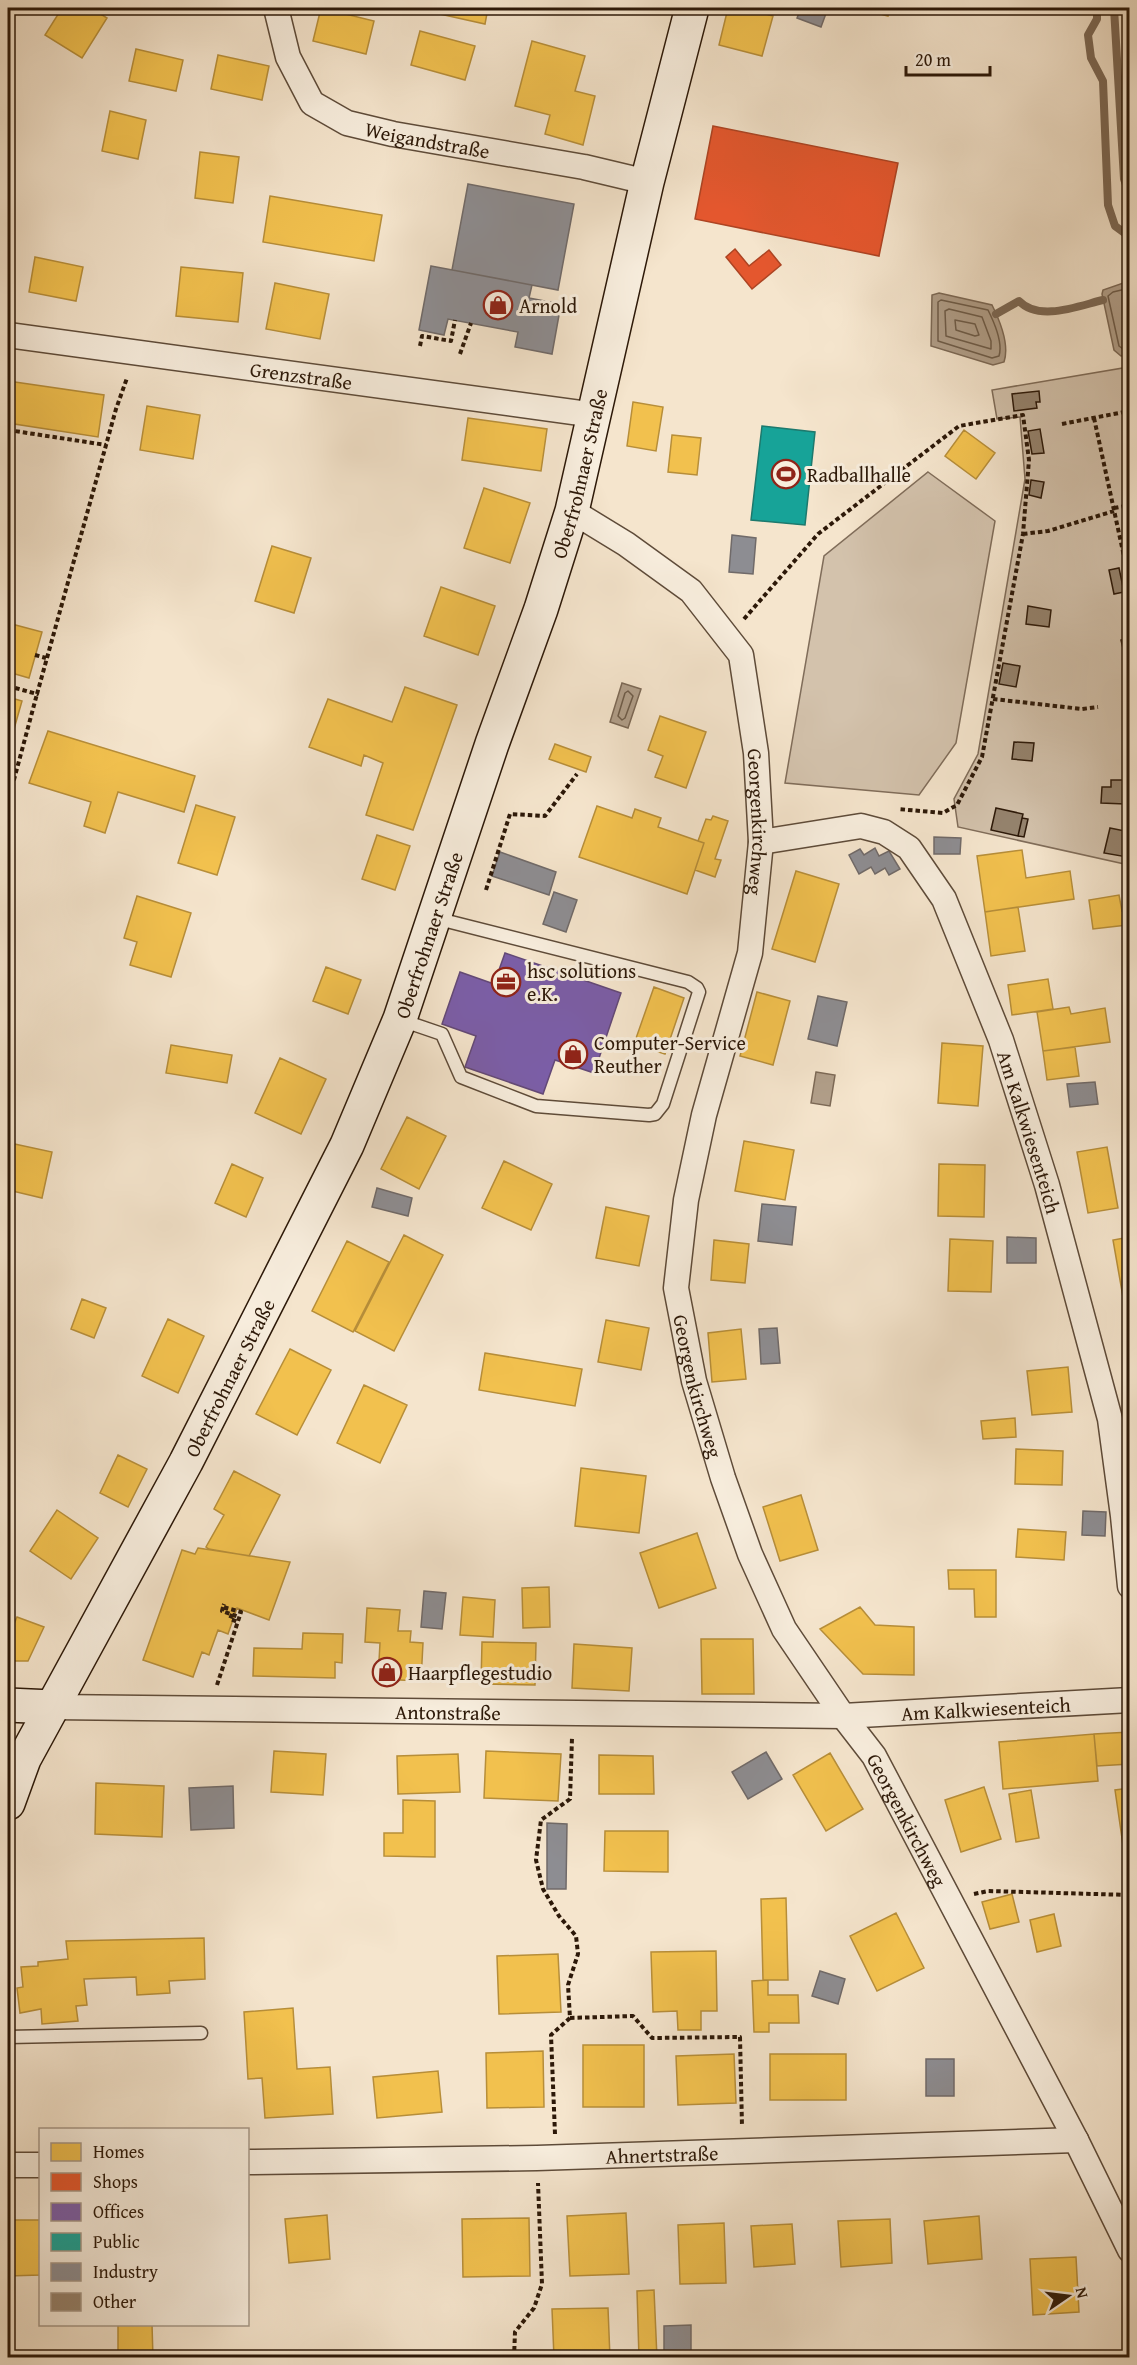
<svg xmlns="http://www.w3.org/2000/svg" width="1137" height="2365" font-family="'Gentium Book Plus',serif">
	<rect width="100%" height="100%" fill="#f5e5cd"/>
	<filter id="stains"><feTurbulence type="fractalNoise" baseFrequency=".00333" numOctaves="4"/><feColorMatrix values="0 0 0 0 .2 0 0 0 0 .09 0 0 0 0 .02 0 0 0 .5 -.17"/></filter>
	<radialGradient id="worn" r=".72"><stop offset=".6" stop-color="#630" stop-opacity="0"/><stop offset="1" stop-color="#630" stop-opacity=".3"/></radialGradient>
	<path fill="#d3c2ac" stroke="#806d5a" stroke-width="1.5" d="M1129,367V865L958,827L954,799L978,754L1025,479L1020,417L997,419L992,390Z
		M928,472L995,521L956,743L919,795L785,783L824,556Z"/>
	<path fill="#b19f8a" stroke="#7c6956" stroke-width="1.5" d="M1129,281V355L1121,356L1114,350L1102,294L1103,290Z
		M939,293L992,305C1000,321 1010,344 1004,362L993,365L931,346L932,295Z
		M622,683L641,689L628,728L610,722Z
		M816,1072L835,1075L830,1106L811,1103Z"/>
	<path fill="#f2c14e" stroke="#b78e39" stroke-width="1.5" d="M62,8H91L107,18L82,58L45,35Z
		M321,8L374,21L366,54L313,41Z
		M436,8H488L485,24L435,13Z
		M728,8H741L773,16L762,56L719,45Z
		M858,8H890L888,16Z
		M420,31L475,46L465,80L411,65Z
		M532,41L585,56L575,91L595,96L583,145L545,134L550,115L515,106Z
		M136,49L183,60L176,91L129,81Z
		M218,55L269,66L262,100L211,89Z
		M110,111L146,120L138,159L102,151Z
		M200,152L239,157L233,203L195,198Z
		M270,196L382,215L374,261L263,242Z
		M35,257L83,267L76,301L29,292Z
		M181,267L243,273L238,322L176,316Z
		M275,283L329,294L320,339L266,329Z
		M8,381L104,395L98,437L8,423Z
		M633,402L663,407L656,451L627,446Z
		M147,406L200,415L193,459L140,450Z
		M468,418L547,429L541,471L462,460Z
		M964,430L995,453L976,479L945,456Z
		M672,435L701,438L697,475L668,472Z
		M484,488L530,503L510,563L464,548Z
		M272,546L311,558L294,613L255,601Z
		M441,587L495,606L478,655L424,636Z
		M8,623L42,632L29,678L8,672Z
		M405,687L457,705L413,830L366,815L383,763L364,755L361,766L309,747L328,699L392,722Z
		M8,697L22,701L12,736L8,735Z
		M660,716L706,732L686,788L655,777L663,756L648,750Z
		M48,731L195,776L184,812L118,792L105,833L84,826L91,802L29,783Z
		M555,744L591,757L586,772L549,759Z
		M196,805L235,817L217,875L178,863Z
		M597,806L632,818L635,809L661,818L658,827L704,843L687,894L579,857Z
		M713,816L728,821L715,859L721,860L715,877L695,870L704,843L698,841L706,819L711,820Z
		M377,835L410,846L395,890L362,879Z
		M1022,850L1026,878L1070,871L1074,899L985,912L977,856Z
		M796,871L839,884L815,962L772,949Z
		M1119,895L1122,911L1126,910L1127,925L1093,929L1089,900Z
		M137,896L191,913L171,977L130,965L137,942L124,938Z
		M1018,907L1025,951L991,956L985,912Z
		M326,967L361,980L348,1014L313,1001Z
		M1048,979L1053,1009L1012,1015L1008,985Z
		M654,987L684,998L665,1054L634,1044Z
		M757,992L790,1001L773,1065L740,1056Z
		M1069,1007L1071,1014L1105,1008L1110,1042L1043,1051L1037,1012Z
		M942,1043L983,1046L978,1106L938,1103Z
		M171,1045L232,1055L227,1083L166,1073Z
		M1075,1047L1079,1076L1047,1080L1043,1051Z
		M280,1058L326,1079L301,1134L255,1113Z
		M407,1117L446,1136L419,1189L381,1169Z
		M744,1141L794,1150L785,1200L735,1191Z
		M10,1143L52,1152L42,1198L8,1190V1152Z
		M1107,1147L1118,1208L1088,1213L1077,1152Z
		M504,1161L552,1184L531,1230L482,1208Z
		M232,1164L263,1178L246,1217L215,1203Z
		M939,1164L985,1165L984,1217L938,1216Z
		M606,1207L649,1216L639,1266L596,1258Z
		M404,1235L443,1255L394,1351L355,1331Z
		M1130,1237V1302L1124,1303L1113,1240Z
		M950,1239L993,1241L991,1292L948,1291Z
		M714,1240L749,1244L745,1283L711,1280Z
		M347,1241L389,1262L353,1332L312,1311Z
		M82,1299L106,1308L94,1338L71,1329Z
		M168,1319L204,1336L178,1393L142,1376Z
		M606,1320L649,1328L641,1370L598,1362Z
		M741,1329L746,1379L712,1382L708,1333Z
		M290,1349L331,1370L297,1435L256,1414Z
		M485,1353L582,1369L575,1406L479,1390Z
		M1068,1367L1072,1412L1032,1415L1027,1371Z
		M364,1385L407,1405L380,1463L337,1443Z
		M1015,1418L1016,1437L983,1439L981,1421Z
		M1016,1449L1063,1451L1062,1485L1015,1484Z
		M118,1455L147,1469L128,1507L100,1493Z
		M581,1468L646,1476L639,1533L575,1526Z
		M234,1471L280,1495L249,1556L209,1549L206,1547L224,1515L214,1509Z
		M801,1495L818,1550L780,1561L763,1507Z
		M57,1510L98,1538L71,1579L30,1551Z
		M1018,1529L1066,1532L1064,1560L1016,1557Z
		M697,1533L716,1588L659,1608L640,1553Z
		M198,1548L290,1562L269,1620L237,1608L228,1634L218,1630L209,1655L202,1652L193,1677L143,1660L182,1550L195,1554Z
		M948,1570H996V1617H975L974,1589H949Z
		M549,1587L550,1627L523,1628L522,1588Z
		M463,1597L495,1600L493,1637L460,1635Z
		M860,1607L875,1625L914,1627V1675L863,1674L820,1629Z
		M367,1608L400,1610L398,1631H411L410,1642L423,1643L421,1681L378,1679L380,1643L365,1642Z
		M17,1617L44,1627L28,1661H8V1638Z
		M303,1633L343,1634L342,1663L335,1662V1678L253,1676L254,1648L302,1649Z
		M701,1639H753L754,1694H702Z
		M482,1642L536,1643L535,1685L481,1684Z
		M574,1644L632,1648L629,1691L572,1688Z
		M1130,1732V1764L1097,1766L1094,1734Z
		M1094,1734L1098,1781L1003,1789L999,1742Z
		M274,1751L326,1754L323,1795L271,1792Z
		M486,1751L561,1754L558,1801L484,1798Z
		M830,1753L863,1809L826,1831L793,1775Z
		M458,1754L460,1792L398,1794L397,1756Z
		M599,1755L653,1756L654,1794H599Z
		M96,1783L164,1786L162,1837L95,1834Z
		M984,1787L1001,1839L961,1852L945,1800Z
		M1130,1788V1859H1125L1115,1790Z
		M1031,1790L1039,1838L1016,1842L1009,1794Z
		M403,1800L435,1801V1857L384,1856V1833H403Z
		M605,1831H668V1872L604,1871Z
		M1012,1894L1019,1922L990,1929L982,1902Z
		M786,1898L788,1980H763L761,1899Z
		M896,1913L924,1968L877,1991L850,1936Z
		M1054,1914L1061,1946L1037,1952L1030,1920Z
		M204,1938L205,1979L169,1981L170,1993L137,1995L136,1977L84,1979L87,2005L76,2006L78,2021L42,2024L41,2009L20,2013L17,1988L23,1987L21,1967L38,1966V1962L68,1959L66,1941Z
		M716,1951L717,2011H701V2030H678L677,2011L653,2012L651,1952Z
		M558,1954L561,2012L499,2014L497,1956Z
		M768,1980V1995H798L799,2023H769V2032H754L752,1981Z
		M293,2008L297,2069L330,2067L333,2114L265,2118L262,2078L248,2079L244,2012Z
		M583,2045H644V2107H583Z
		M543,2051L544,2107L487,2108L486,2053Z
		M734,2054L736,2103L678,2105L676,2056Z
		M770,2054H846V2100H770Z
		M438,2071L442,2112L377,2118L373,2077Z
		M626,2213L629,2274L570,2276L567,2216Z
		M327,2215L330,2259L289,2263L285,2219Z
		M979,2216L982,2259L928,2264L924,2221Z
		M529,2218L530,2276L463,2277L462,2219Z
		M890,2219L892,2263L841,2267L838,2221Z
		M8,2220H40V2275L8,2276Z
		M724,2223L726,2283L680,2284L678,2225Z
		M792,2224L795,2264L754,2267L751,2226Z
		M1076,2257L1079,2312L1033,2315L1030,2259Z
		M654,2290L657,2358H639L637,2291Z
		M608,2308L610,2358H554L552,2309Z
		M118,2324H152L153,2358H118Z"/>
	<path fill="#e4572e" stroke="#ad4423" stroke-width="1.5" d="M713,126L898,163L879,256L695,219Z
		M735,249L749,266L769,250L781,265L752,289L726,257Z"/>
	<path fill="#7b5ea7" stroke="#634977" stroke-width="1.5" d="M505,953L621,993L594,1073L555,1060L543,1094L465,1067L476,1036L442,1024L460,972L494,984Z"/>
	<path fill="#17a398" stroke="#1d796d" stroke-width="1.5" d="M762,426L815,432L805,525L751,520Z"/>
	<path fill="#8d8d92" stroke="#706a69" stroke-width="1.5" d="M801,8H828L821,27L797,18Z
		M468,184L574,204L558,290L452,270Z
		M431,266L532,285L529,298L561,304L552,354L515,347L518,332L448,319L444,335L419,330Z
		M732,535L756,538L753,574L729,572Z
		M934,837L961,838L960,854H934Z
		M875,848L879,856L889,851L900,869L889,875L885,868L875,874L871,867L859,874L849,855L860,849L864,855Z
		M500,852L556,872L549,895L492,876Z
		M554,892L577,900L566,932L543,924Z
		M818,996L847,1002L837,1046L808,1039Z
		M1095,1082L1098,1104L1070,1107L1067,1084Z
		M377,1188L412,1198L408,1216L372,1207Z
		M762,1204L796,1207L792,1245L758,1241Z
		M1007,1237L1036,1238V1263H1007Z
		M777,1328L780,1363L761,1364L759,1329Z
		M1083,1511L1106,1512L1105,1536L1082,1535Z
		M424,1591L446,1593L442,1629L421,1627Z
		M766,1752L782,1779L748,1799L732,1772Z
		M233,1786L234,1828L191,1830L189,1788Z
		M547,1823L567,1824L566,1889H547Z
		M820,1971L845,1979L838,2004L812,1996Z
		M926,2059H954V2096H926Z
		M691,2325V2357L664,2358V2326Z"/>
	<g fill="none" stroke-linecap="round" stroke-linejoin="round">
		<path stroke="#6e5c49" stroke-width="1.5" d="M1130,288L1113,292L1108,296L1119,346L1123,349H1130
			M941,300L988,310C994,322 1003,343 999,356L992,358L938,341V302Z
			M949,309L982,317L991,341V349L946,336L945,311Z
			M955,320L975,324L979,335L975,336L956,330Z
			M628,691L633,696L625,718L622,720L618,716L625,693Z"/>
		<path stroke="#7c6956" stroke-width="8" d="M1097,8V19L1088,35L1091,58L1103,81L1108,205L1115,226L1130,237
			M1114,8L1124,179L1130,196
			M996,314L1019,301C1039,322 1078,306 1103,300"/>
	</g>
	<path fill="#95836e" stroke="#2c1808" stroke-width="1.5" d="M1039,391L1040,402H1036L1037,408L1014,411L1012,394Z
		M1040,429L1044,453L1032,454L1028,431Z
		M1031,480L1044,482L1041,498L1029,495Z
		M1119,568L1124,592L1114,594L1109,570Z
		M1028,606L1051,610L1049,627L1026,624Z
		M1130,638V661H1126L1121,640Z
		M1003,663L1020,666L1016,687L999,684Z
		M1014,742L1034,743L1032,761L1012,759Z
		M1111,780H1125V804L1101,803L1102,787H1111Z
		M996,808L1023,814L1018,836L991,830Z
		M1022,818L1028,819L1024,837L1018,836Z
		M1110,828L1130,832L1127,857L1104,853Z"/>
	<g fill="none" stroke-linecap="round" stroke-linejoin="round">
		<g stroke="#5e4b39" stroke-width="15">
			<path id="lane" d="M401,1020L442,1034L461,1077L536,1106L649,1115L655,1114L663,1104L699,992L697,988L688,982L435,918
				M8,2037L201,2033"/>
		</g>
		<g stroke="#5e4b39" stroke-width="27">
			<g id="street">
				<path id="s1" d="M276,8L288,57L312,103L347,123L393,134L584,167L647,182"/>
				<path id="s2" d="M8,335L595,415"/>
				<path id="s3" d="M572,511L626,544L691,591L741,655L756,753L761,842L750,953L704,1115L686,1200L676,1288L694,1381L723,1478L750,1554L784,1629L843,1716L874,1756L1076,2140L1130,2250"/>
				<path id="s4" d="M761,842L861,826L884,832L909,848L944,899L1001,1040L1047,1185L1110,1419L1123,1516L1130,1586"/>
				<path id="s5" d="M52,1707L843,1716L1130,1700"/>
				<path id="s6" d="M248,2162L537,2158L1076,2140"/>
				<path d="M8,2165H40"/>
			</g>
		</g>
		<g stroke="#2c1808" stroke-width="36">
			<g id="secondary">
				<path d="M8,1705L52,1707"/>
				<path id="s7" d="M8,1803L24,1759L186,1462L281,1275L347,1145L400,1019L492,744L541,609L572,511L647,182L692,8"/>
			</g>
		</g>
		<path stroke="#2c1808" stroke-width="4" stroke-dasharray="4.5 3" stroke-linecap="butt" d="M420,346L422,336L451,341L455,320
			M460,354L471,323
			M1094,418L1130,584
			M1062,424L1124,412
			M8,430L106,445
			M1114,508L1130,505
			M1023,534L1048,531L1114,511
			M744,619L818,534L959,426L1023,415L1029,460L1023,534L982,757L957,805L943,813L898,809
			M35,655L46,658
			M8,686L37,694L116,409L127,378
			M993,699L1082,709L1098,707
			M8,802L37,694
			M486,890L510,814L545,816L577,774
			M223,1607L222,1611L239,1617
			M232,1614L230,1619L238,1622
			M217,1685L241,1612L223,1607L224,1604
			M974,1894L988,1891L1130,1895
			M570,2018L633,2016L652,2038L740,2037L742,2126
			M555,2134L551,2035L570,2018L568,1985L578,1954L576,1936L559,1916L543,1889L536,1860L541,1820L570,1799L572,1738
			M514,2358L515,2332L534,2308L542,2284L538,2183"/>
		<use href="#lane" stroke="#f8eede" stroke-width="12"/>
		<use href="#street" stroke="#f8eede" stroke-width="24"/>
		<use href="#secondary" stroke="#f8eede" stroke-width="33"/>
	</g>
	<defs>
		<g id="shop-ring" transform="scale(1.5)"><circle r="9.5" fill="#f8eede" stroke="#8f2418" stroke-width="1.5"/><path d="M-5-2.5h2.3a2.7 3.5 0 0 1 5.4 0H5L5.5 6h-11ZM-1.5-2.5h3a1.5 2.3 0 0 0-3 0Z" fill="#8f2418"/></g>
		<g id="stadium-ring" transform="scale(1.5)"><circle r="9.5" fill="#f8eede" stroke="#8f2418" stroke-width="1.5"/><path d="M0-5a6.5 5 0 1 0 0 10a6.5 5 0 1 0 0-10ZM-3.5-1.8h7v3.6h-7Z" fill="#8f2418"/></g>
		<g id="office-ring" transform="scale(1.5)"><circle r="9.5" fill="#f8eede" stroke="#8f2418" stroke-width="1.5"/><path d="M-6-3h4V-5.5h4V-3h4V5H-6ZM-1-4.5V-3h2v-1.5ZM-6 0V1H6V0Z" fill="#8f2418"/></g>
	</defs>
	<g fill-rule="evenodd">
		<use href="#shop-ring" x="498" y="305"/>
		<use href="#stadium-ring" x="786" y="474"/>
		<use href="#office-ring" x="506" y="982"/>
		<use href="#shop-ring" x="573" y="1054"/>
		<use href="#shop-ring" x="387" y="1672"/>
	</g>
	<g text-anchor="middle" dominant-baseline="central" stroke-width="6" stroke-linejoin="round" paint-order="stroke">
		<g font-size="20" fill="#2c1808" stroke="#f8eede">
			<text stroke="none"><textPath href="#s1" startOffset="225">Weigandstraße</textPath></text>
			<text stroke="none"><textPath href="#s2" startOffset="296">Grenzstraße</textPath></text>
			<text stroke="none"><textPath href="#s7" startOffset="1452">Oberfrohnaer Straße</textPath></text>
			<text stroke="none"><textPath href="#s3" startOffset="393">Georgenkirchweg</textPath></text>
			<text stroke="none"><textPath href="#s7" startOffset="966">Oberfrohnaer Straße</textPath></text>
			<text stroke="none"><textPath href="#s4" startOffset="465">Am Kalkwiesenteich</textPath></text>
			<text stroke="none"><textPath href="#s7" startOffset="480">Oberfrohnaer Straße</textPath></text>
			<text stroke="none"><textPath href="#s3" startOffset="969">Georgenkirchweg</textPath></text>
			<text stroke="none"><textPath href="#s5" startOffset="934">Am Kalkwiesenteich</textPath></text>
			<text stroke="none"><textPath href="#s5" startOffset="396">Antonstraße</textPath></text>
			<text stroke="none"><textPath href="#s3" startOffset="1455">Georgenkirchweg</textPath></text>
			<text stroke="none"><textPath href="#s6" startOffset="414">Ahnertstraße</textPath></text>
		</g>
		<g font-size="20" fill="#2c1808" stroke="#f8eede" text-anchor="start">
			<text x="519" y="305">Arnold</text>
			<text x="807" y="474">Radballhalle</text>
			<text x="527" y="970">hsc solutions<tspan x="527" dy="23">e.K.</tspan></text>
			<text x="594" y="1042">Computer-Service<tspan x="594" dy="23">Reuther</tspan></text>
			<text x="408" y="1672">Haarpflegestudio</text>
		</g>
	</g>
	<rect width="1137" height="2365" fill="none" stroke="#f5e5cd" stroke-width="30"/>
	<rect x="9" y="9" width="1119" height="2347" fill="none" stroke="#2c1808" stroke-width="3"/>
	<rect x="15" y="15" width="1107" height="2335" fill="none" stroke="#2c1808" stroke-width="1.5"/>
	<rect x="39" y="2128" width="210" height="198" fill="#f8eede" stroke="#a69888" stroke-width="1.5"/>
	<rect x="51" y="2143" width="30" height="18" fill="#f2c14e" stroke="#a69888" stroke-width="1.5"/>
	<text x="93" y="2158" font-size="18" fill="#2c1808">Homes</text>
	<rect x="51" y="2173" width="30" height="18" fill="#e4572e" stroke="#a69888" stroke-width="1.5"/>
	<text x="93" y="2188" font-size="18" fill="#2c1808">Shops</text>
	<rect x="51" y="2203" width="30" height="18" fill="#7b5ea7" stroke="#a69888" stroke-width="1.5"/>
	<text x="93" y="2218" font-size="18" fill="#2c1808">Offices</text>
	<rect x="51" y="2233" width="30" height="18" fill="#17a398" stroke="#a69888" stroke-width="1.5"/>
	<text x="93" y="2248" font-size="18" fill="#2c1808">Public</text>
	<rect x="51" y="2263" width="30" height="18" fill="#8d8d92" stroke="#a69888" stroke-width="1.5"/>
	<text x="93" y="2278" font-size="18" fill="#2c1808">Industry</text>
	<rect x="51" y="2293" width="30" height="18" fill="#95836e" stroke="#a69888" stroke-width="1.5"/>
	<text x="93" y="2308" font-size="18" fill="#2c1808">Other</text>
	<g transform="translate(1068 2296) rotate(76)" stroke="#f8eede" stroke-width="4.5" paint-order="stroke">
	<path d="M0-4.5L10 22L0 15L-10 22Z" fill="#2c1808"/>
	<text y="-9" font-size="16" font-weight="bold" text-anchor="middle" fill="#2c1808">N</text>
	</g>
	<path d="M906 66v9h84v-9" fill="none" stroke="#2c1808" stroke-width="3"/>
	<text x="915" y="66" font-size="18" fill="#2c1808" stroke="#f8eede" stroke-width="4.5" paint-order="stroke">20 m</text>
	<rect width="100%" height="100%" filter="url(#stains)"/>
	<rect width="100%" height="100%" fill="url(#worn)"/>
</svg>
